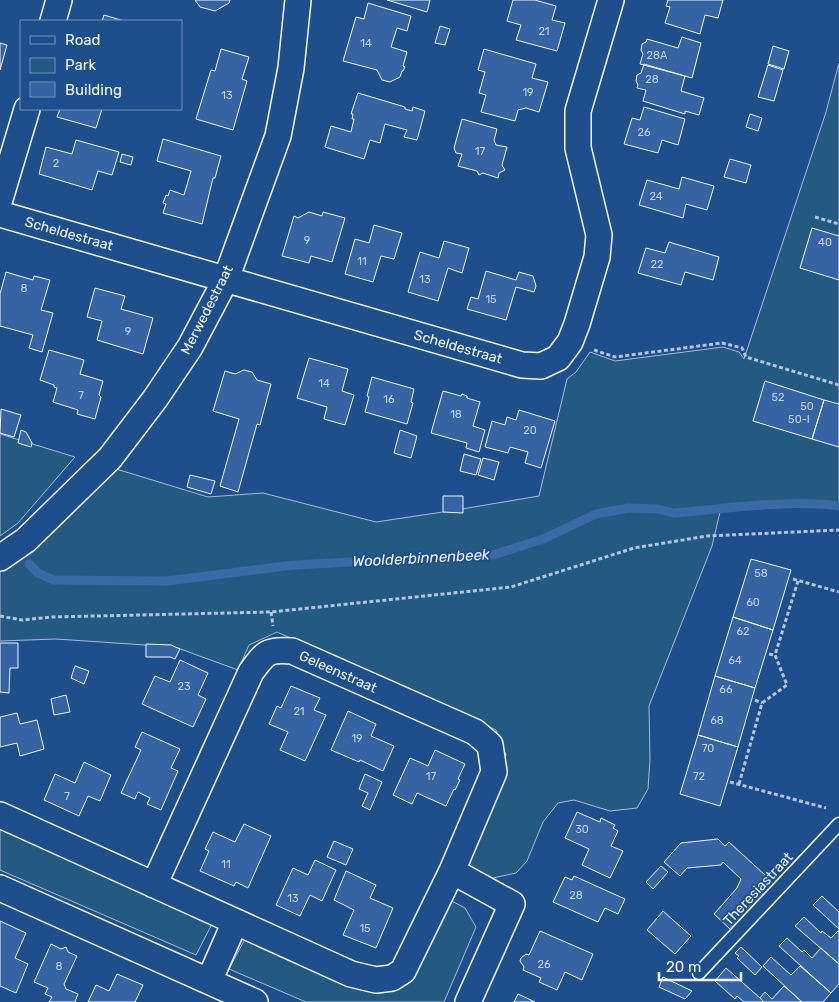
<svg xmlns="http://www.w3.org/2000/svg" width="839" height="1002" font-family="Rubik,sans-serif">
	<rect width="100%" height="100%" fill="#1f4e8c"/>
	<path fill="#245a82" stroke="#a8bbd7" d="M839,63V504L721,508L712,546L649,706L650,759L648,789L637,808L610,811L574,800L558,803L543,822L527,861L516,873L493,878L460,866L506,755L496,730L277,632L249,645L238,670L175,647L56,639L0,641V571L39,545L81,498L113,468L208,497L263,493L376,522L456,510L539,496L567,379L576,372L590,352L615,361L723,347L739,352L744,359L826,112Z
		M0,434L75,457L18,523L0,536Z
		M0,829L213,922L196,955L0,870Z
		M446,898L465,908L476,927L444,1002H306L229,969L246,937L387,989Z"/>
	<g fill="none" stroke-linecap="round" stroke-linejoin="round">
		<path stroke="#3b69a3" stroke-width="9" d="M29,564L38,573L53,580L167,581L294,565L493,555L543,539L596,514L628,508L658,509L673,513C725,509 788,499 839,506"/>
	</g>
	<path fill="#3563a3" stroke="#f2f6ff" d="M195,0H230L229,3L215,11L200,7Z
		M387,0H430L427,12Z
		M513,0H535L556,6L552,20L565,23L557,51L516,40L521,25L507,21Z
		M668,0H723L718,18L705,15L700,34L665,23L670,7L666,6Z
		M368,3L411,16L407,31L397,28L391,47L407,52L403,66L405,67L403,71H402L400,77L390,82L382,80L377,70L343,61L356,17L364,19Z
		M104,15L124,21H102Z
		M440,26L450,29L445,45L435,43Z
		M682,37L701,43L692,78L640,64L643,54L641,50L642,44L646,42L647,39L678,48Z
		M0,43L7,45L0,70Z
		M773,46L789,51L784,69L768,64Z
		M221,49L249,57L242,79L247,81L233,130L196,119L211,70L215,71Z
		M484,49L536,64L532,78L548,82L539,112L526,108L518,110L515,121L481,112L486,95L479,93L485,72L478,70Z
		M644,64L685,76L681,91L704,98L699,115L685,111V114L643,101L646,90L637,88L638,85L636,81L637,75L641,73Z
		M768,65L783,70L774,101L758,97Z
		M358,93L405,107V109L412,111L413,107L425,111L417,140L404,137L407,130L385,124L380,143L370,140L364,159L325,147L331,126L351,132L354,119H352L353,114H351Z
		M644,107L685,119L678,145L662,140L658,153L624,144L632,118L640,120Z
		M60,109H102L96,128L57,117Z
		M750,114L762,118L758,131L746,127Z
		M462,119L497,129L494,140L496,145L507,147L502,165L505,170L499,173L498,178L483,173L479,175L477,171L458,166L462,154L456,153L454,148Z
		M163,139L221,156L215,178H213L202,224L163,213L166,204L163,203L166,195L168,196L170,190L184,195L191,171L157,161Z
		M76,140L119,152L112,175L98,171L92,190L39,174L46,147L72,154Z
		M122,154L133,157L131,165L120,162Z
		M730,159L751,165L746,183L724,177Z
		M682,177L714,186L707,210L686,204L683,218L639,205L647,180L679,189Z
		M309,212L322,216L323,212L345,218L332,262L311,256L309,263L282,256L294,216L298,218Z
		M374,225L402,233L394,259L381,256L373,282L345,274L355,239L369,243Z
		M812,228L839,236V280L800,268Z
		M444,241L469,248L462,273L448,268L438,301L408,292L420,252L439,258Z
		M669,242L719,257L713,280L685,272L681,285L638,273L646,248L665,253Z
		M486,271L516,280L519,272L533,276L536,286L534,292L516,287L506,320L467,309L471,297L478,299Z
		M6,272L33,280L34,276L50,280L41,310L53,313L42,352L29,348L33,335L0,326V294Z
		M95,288L125,296L121,309L153,318L143,354L97,340L102,321L87,317Z
		M49,350L84,360L80,374L103,381L99,395L101,397L95,419L77,414L78,410L53,402L57,388L54,387V385L40,380Z
		M309,358L348,369L342,391L354,395L345,425L324,419L327,407L297,398Z
		M244,370L252,372L257,380L271,384L260,425L257,424L238,492L220,486L239,419L213,411L225,371L235,374Z
		M372,377L414,389L411,402L413,403L407,424L365,412L369,397L367,396Z
		M765,381L824,400L812,439L753,421Z
		M443,391L461,396L462,394L467,396V398L480,402L473,426L485,430L479,452L466,448L467,443L431,433Z
		M824,400L839,404V447L812,439Z
		M1,409L21,415L14,437L0,433Z
		M519,410L555,421L541,468L525,463L528,452L510,447L508,453L485,447L492,421L505,425L507,417L516,420Z
		M21,430L26,432L32,443L31,447L18,443Z
		M400,430L417,436L411,458L394,453Z
		M464,454L481,459L476,475L460,471Z
		M483,458L499,462L494,480L478,475Z
		M190,475L215,481L211,494L187,487Z
		M443,496H463V513L443,512Z
		M751,559L791,570L773,630L733,617Z
		M733,617L773,630L755,688L715,676Z
		M0,643H18V668H10L9,693L0,692Z
		M146,644L171,645L180,649L175,659L170,657H146Z
		M180,660L208,673L198,695L206,699L193,727L142,704L155,676L170,682Z
		M75,666L89,671L84,684L71,678Z
		M715,676L755,688L738,747L698,735Z
		M291,686L320,698L314,710L326,715L305,761L280,750L288,732L269,724L277,706L281,708Z
		M66,695L70,712L54,715L51,699Z
		M348,711L376,724L371,736L394,746L383,771L360,760L359,762L331,750Z
		M17,713L20,724L37,720L44,749L20,756L17,743L0,747V717Z
		M142,732L180,749L171,768L178,771L161,810L147,804L150,798L138,792L135,799L121,793L141,750L135,747Z
		M698,735L738,747L720,806L680,794Z
		M435,750L465,764L458,779L460,780L455,790L454,789L446,806L417,793L412,804L393,795L410,758L428,766Z
		M84,762L111,775L100,801L88,796L79,816L44,800L55,774L75,783Z
		M365,774L382,782L370,810L362,806L368,793L359,789Z
		M577,812L600,822L601,818L615,825L613,828L618,831L611,846L623,851L610,878L582,865L589,849L565,838Z
		M244,824L271,836L248,888L236,882L234,886L200,871L209,851L205,849L213,832L235,842Z
		M718,839L725,846L729,842L766,876L756,888L764,895L731,930L714,914L737,888L741,879L723,862L721,865L687,868L680,876L664,862L681,843Z
		M334,841L353,849L346,865L327,857Z
		M315,860L336,870L322,901L310,895L300,916L276,905L293,868L308,875Z
		M661,866L668,872L653,889L646,882Z
		M346,871L376,885L370,898L393,908L376,948L343,935L354,910L334,900Z
		M574,876L625,899L618,914L605,908L598,922L553,902L565,877L572,880Z
		M822,896L839,912V929L813,905Z
		M663,911L691,936L675,954L647,930Z
		M804,917L821,933L822,931L831,938L839,930V964L795,926Z
		M0,921L26,933L15,958L28,964L16,993L0,986Z
		M540,931L593,954L582,980L565,972L557,990L539,982L541,978L523,970L524,967L520,961L521,958L526,954L529,955Z
		M787,938L802,952L804,950L812,958L821,948L839,964V984L831,993L779,946Z
		M51,944L61,949L66,947L68,952L77,956L64,984L66,989L78,994L75,1002H49L52,997L45,994L48,988L34,982Z
		M741,947L762,967L755,975L737,958L739,956L735,953Z
		M771,957L791,975L800,966L831,993L823,1002H802L763,966Z
		M726,968L760,998L764,1002H744L737,996L735,999L715,981Z
		M117,974L143,985L135,1002H88L96,985L109,991Z
		M663,977L692,991L685,999L659,987Z
		M784,986L802,1002H764L760,998L765,992L772,999Z
		M518,994L535,1002H514Z"/>
	<g fill="none" stroke-linecap="round" stroke-linejoin="round">
		<g stroke="#f2f6ff" stroke-width="15">
			<path id="lane" d="M699,973L839,824"/>
		</g>
		<g stroke="#f2f6ff" stroke-width="28">
			<path id="street" d="M53,21L59,0
				M0,199L27,109
				M0,214L522,365L541,366L558,358L570,342L577,324L597,257L599,235L578,148V111L611,0
				M0,558L26,540L110,458L155,399L190,347L226,279L278,136L291,68L298,0
				M0,815L351,974L376,980L392,978L403,971L452,871L494,772L490,745L475,732L292,651C267,649 265,653 251,672L154,885
				M452,871L512,904L468,1002
				M0,888L255,1002
				M209,981L235,922"/>
		</g>
		<path stroke="#b3c4dc" stroke-width="3" stroke-dasharray="4 2.5" stroke-linecap="butt" d="M815,217L839,224
			M594,350L615,357L722,343L742,348L746,357L839,385
			M793,579L839,592
			M271,612L273,626
			M0,616L22,620L52,617L271,612L511,587L634,548L707,536L839,530
			M769,654L775,655
			M755,700L762,703
			M730,782L826,808
			M739,784L762,703L787,685L775,655L798,581"/>
		<use href="#lane" stroke="#1f4e8c" stroke-width="12"/>
		<use href="#street" stroke="#1f4e8c" stroke-width="25"/>
	</g>
	<g text-anchor="middle" dominant-baseline="central" stroke-width="4" stroke-linejoin="round" paint-order="stroke">
		<g font-size="11" fill="#c3d1e8">
			<text x="544" y="31">21</text>
			<text x="366" y="43">14</text>
			<text x="657" y="55">28A</text>
			<text x="652" y="79">28</text>
			<text x="528" y="92">19</text>
			<text x="227" y="95">13</text>
			<text x="644" y="132">26</text>
			<text x="480" y="151">17</text>
			<text x="56" y="163">2</text>
			<text x="656" y="196">24</text>
			<text x="307" y="240">9</text>
			<text x="825" y="242">40</text>
			<text x="362" y="261">11</text>
			<text x="657" y="264">22</text>
			<text x="425" y="279">13</text>
			<text x="24" y="288">8</text>
			<text x="491" y="299">15</text>
			<text x="128" y="331">9</text>
			<text x="324" y="383">14</text>
			<text x="81" y="395">7</text>
			<text x="778" y="397">52</text>
			<text x="389" y="399">16</text>
			<text x="807" y="406">50</text>
			<text x="456" y="414">18</text>
			<text x="799" y="419">50-I</text>
			<text x="530" y="430">20</text>
			<text x="761" y="573">58</text>
			<text x="753" y="602">60</text>
			<text x="743" y="631">62</text>
			<text x="735" y="660">64</text>
			<text x="184" y="686">23</text>
			<text x="726" y="689">66</text>
			<text x="299" y="711">21</text>
			<text x="717" y="720">68</text>
			<text x="357" y="738">19</text>
			<text x="708" y="748">70</text>
			<text x="431" y="776">17</text>
			<text x="699" y="776">72</text>
			<text x="67" y="796">7</text>
			<text x="582" y="829">30</text>
			<text x="226" y="864">11</text>
			<text x="576" y="895">28</text>
			<text x="293" y="898">13</text>
			<text x="365" y="928">15</text>
			<text x="544" y="964">26</text>
			<text x="59" y="966">8</text>
		</g>
		<g font-size="14" fill="#f2f6ff" stroke="#1f4e8c">
			<text transform="translate(69 234) rotate(16)">Scheldestraat</text>
			<text transform="translate(207 310) rotate(-63)">Merwedestraat</text>
			<text transform="translate(458 347) rotate(16)">Scheldestraat</text>
			<text transform="translate(338 672) rotate(24)">Geleenstraat</text>
			<text transform="translate(758 889) rotate(-47)">Theresiastraat</text>
		</g>
		<g font-size="15" font-style="italic" fill="#f2f6ff" stroke="#1f4e8c">
			<text transform="translate(421 558) rotate(-3)">Woolderbinnenbeek</text>
		</g>
	</g>
	<rect x="20" y="20" width="162" height="90" fill="#1f4e8c" stroke="#7391ba"/>
	<rect x="30" y="36" width="25" height="8" fill="#1f4e8c" stroke="#7391ba"/>
	<text x="65" y="45" font-size="15" fill="#f2f6ff">Road</text>
	<rect x="30" y="58" width="25" height="15" fill="#245a82" stroke="#7391ba"/>
	<text x="65" y="70" font-size="15" fill="#f2f6ff">Park</text>
	<rect x="30" y="82" width="25" height="15" fill="#3563a3" stroke="#7391ba"/>
	<text x="65" y="95" font-size="15" fill="#f2f6ff">Building</text>
	<path d="M659 972v8h82v-8" fill="none" stroke="#f2f6ff" stroke-width="2.5"/>
	<text x="666" y="972" font-size="15" fill="#f2f6ff" stroke="#1f4e8c" stroke-width="4" paint-order="stroke">20 m</text>
</svg>
